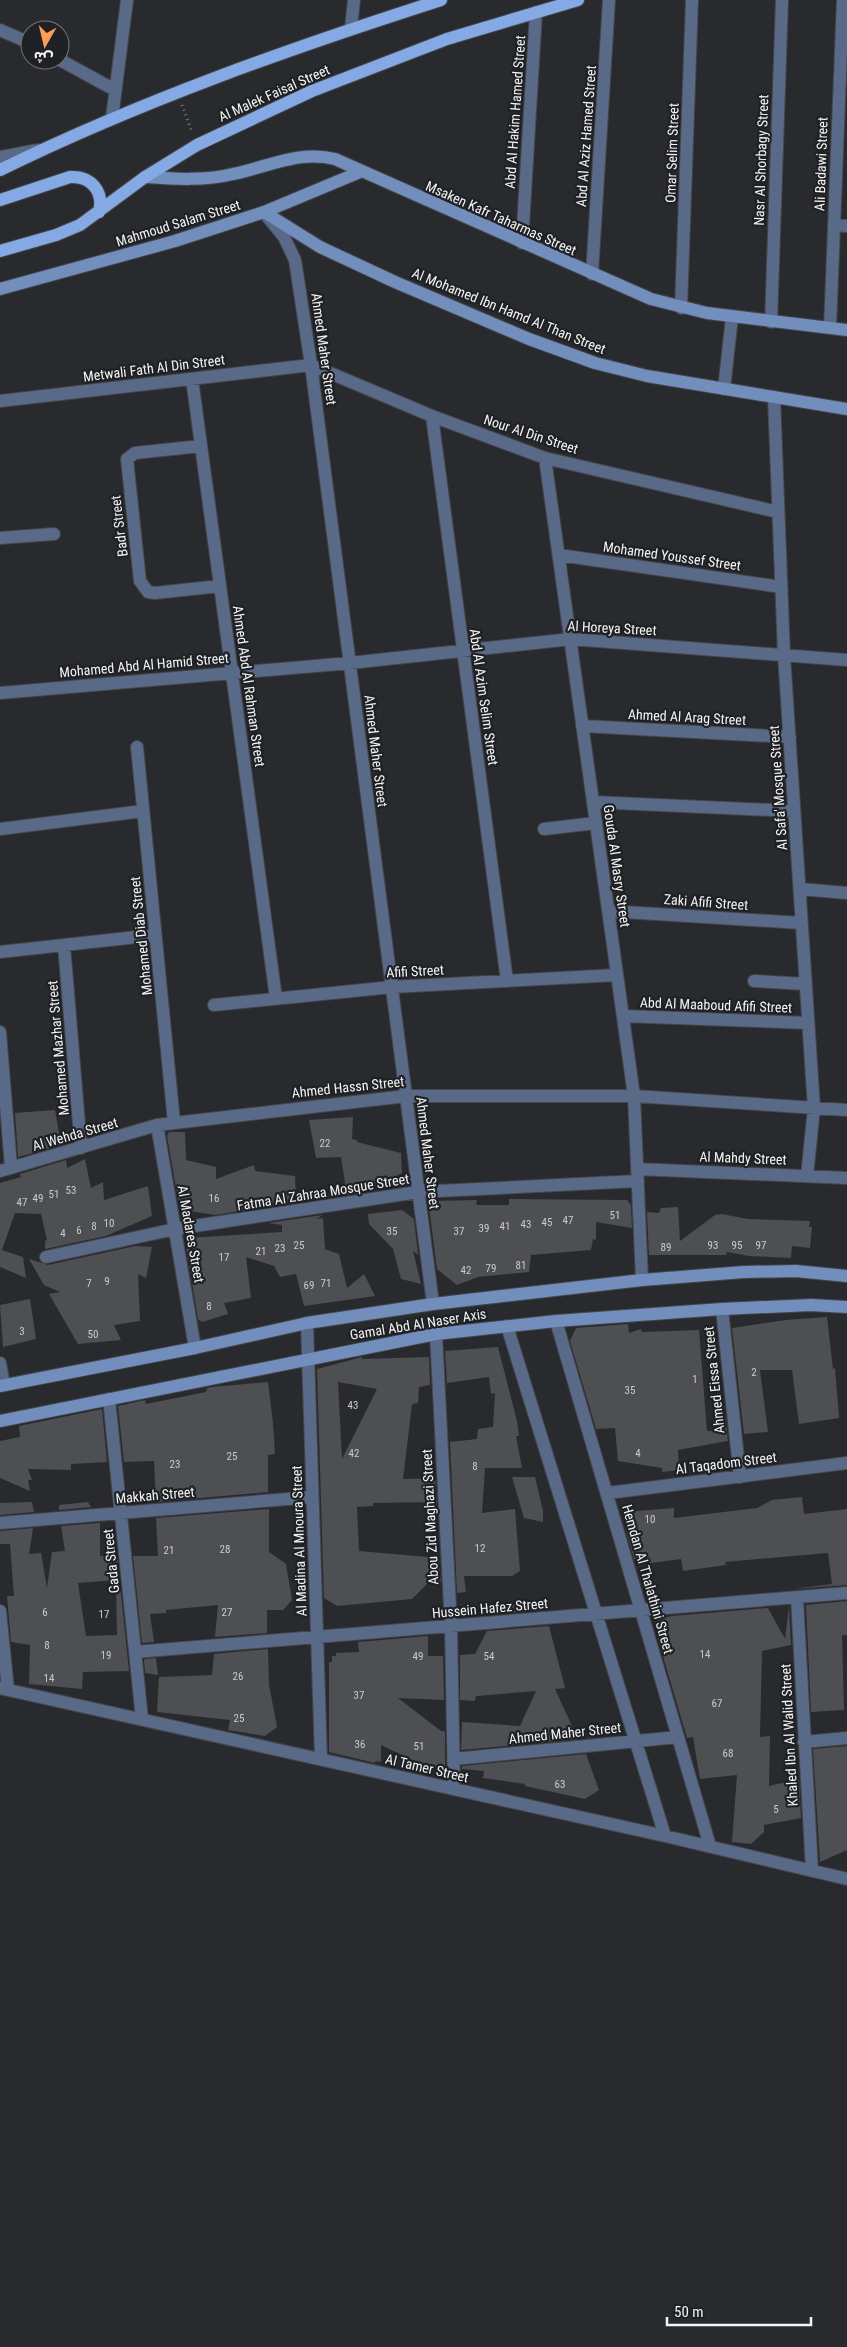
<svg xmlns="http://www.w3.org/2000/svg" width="847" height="2347" font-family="'Roboto Condensed','Noto Sans Arabic',sans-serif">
	<rect width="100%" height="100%" fill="#292a2e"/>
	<path fill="#4d4f53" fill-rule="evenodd" d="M55,1110L61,1145L18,1157L15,1113Z
		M353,1117L352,1139L357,1140V1142L401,1153L402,1173L366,1192V1190L347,1195L341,1157L316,1158L309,1120Z
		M169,1132H185L186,1160L216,1167V1179L254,1165L255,1171L295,1176L296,1200L322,1198L215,1215L184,1210L179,1205L167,1136Z
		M85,1159L91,1188L103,1182L104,1200L148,1186L152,1216L106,1236L45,1249V1241L47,1240L41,1214L15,1213L2,1250L23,1257L26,1278L0,1267V1183L21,1177L20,1174L66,1160L67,1168Z
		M509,1199L627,1200L631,1205L632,1228L596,1222V1240L593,1239L591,1250L531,1255L529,1272L478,1277L457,1285L437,1269L429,1207L433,1201L477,1200L476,1205H509Z
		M678,1207L680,1241L715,1215L722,1214L748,1219L810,1221L809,1227H812L810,1248L792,1246L791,1258L749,1256L727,1252L726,1255H649L647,1212L659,1213L661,1208Z
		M402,1210L414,1219L418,1255L413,1251L421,1284L401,1279L393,1249L369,1224L368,1214Z
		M323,1215L316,1219L323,1218L325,1249L339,1254L347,1288L364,1274L375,1296L304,1306L296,1274L280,1277L274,1266L246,1257L251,1298L224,1303L228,1314L202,1322L198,1319L187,1252V1238L282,1232V1225L268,1223Z
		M135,1246L152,1247L146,1278L138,1274L140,1321L114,1325L121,1340L78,1344L49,1294L60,1292L44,1285L29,1259L48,1265Z
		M30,1299L36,1339L3,1347L0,1305Z
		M827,1317L833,1369L835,1368L839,1418L799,1424L792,1370H760L768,1432L744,1434L732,1328L786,1320Z
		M628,1324L629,1333L641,1329L642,1332L699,1330L707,1431H725V1416L728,1441L678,1450L679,1470L662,1472V1468L618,1461L615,1428L596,1429L570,1341L576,1328Z
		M498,1347L517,1421L519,1436H516L522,1468H485L482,1513L515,1509L520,1571L512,1576H464L466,1592L457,1593L450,1442L477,1439L478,1429L493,1427L495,1393L491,1394L489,1377L447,1383L445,1351Z
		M362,1357V1359L429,1357L430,1385L419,1387L418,1403L412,1404L403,1479L435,1478L437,1502L373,1503V1506L357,1507L359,1551L439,1558L441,1585L432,1579L412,1599L337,1606L324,1598L317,1369ZM338,1382L377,1389L342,1459Z
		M268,1382L273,1423L275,1454L268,1455V1492L156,1502L154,1461L124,1462L118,1406L145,1400L146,1404L206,1392L207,1388L212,1387Z
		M102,1409L107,1462L71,1464V1470L28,1469L32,1480H28L30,1491L0,1478V1441L20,1437L19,1426Z
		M512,1477H535L543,1511V1522L524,1518Z
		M802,1497L804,1514L847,1509V1585L792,1589L832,1584L828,1553L725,1562L726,1565L683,1571L681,1559L644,1564L634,1559L627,1534L625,1512L674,1508V1518L757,1508L772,1500Z
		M32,1502L34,1512L0,1515V1503Z
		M88,1502L91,1507L59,1510V1505Z
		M269,1509V1552L286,1564L292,1600L283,1610H267V1633L215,1637L218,1605L166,1610V1613L150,1614L154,1642L142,1643L133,1556H158L156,1518Z
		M100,1523V1556H117L129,1671L83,1672L82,1689L29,1684L30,1645L11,1642L7,1596H14L10,1544H0V1531L33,1528L29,1554L41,1553L47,1588L52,1552L65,1551L61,1526ZM116,1580L117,1635L86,1636L78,1583Z
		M536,1601L546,1610L490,1614L491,1610Z
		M847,1601V1635H842L844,1710L811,1712L806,1605Z
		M789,1606L791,1645L762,1651L760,1737L770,1736L769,1786L799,1779L801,1818L764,1825V1832L751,1844L732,1842L737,1775L700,1779L693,1737L687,1738L658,1639L655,1620L672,1616L768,1608L785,1639Z
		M549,1626L565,1688L555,1689L578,1739L461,1750L462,1722L520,1726L536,1691L476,1696L475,1701L460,1700V1655L475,1654L487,1631Z
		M428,1636V1656H443L444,1700L398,1698L441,1731H445V1767L425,1766L381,1745V1762L375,1761V1763L329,1752V1662H332V1656H336V1653L359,1652L358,1642Z
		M268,1649L269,1685L277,1727L265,1736L228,1730L230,1720L157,1712L159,1677L212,1675L214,1654Z
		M156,1658L158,1675L145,1673L144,1659Z
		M847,1746V1850L820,1862L813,1749Z
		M586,1754L599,1790L585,1799L525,1786V1784L483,1778L484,1771L462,1769V1766Z"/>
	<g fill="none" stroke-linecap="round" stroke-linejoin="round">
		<g stroke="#45464a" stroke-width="14">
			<path id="street" d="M351,28L354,0
				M0,30L30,43
				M60,60L115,90
				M112,118L127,0
				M0,157L38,150
				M266,215L284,237L295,260L311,365L433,1304
				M834,225L847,226
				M522,243L536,12
				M592,274L609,0
				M681,308L692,0
				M771,322L782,0
				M830,328L843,0
				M192,379L276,998
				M724,389L732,317
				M774,397L784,655L814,1108L807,1176
				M0,401L311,365L432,416L545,458L778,512
				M432,416L507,981
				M201,446L135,453L127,459L140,581L148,592L155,593L220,586
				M545,458L634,1096L642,1280
				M0,538L54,534
				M559,555L781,587
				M0,693L350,663L571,639L847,660
				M582,726L790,737
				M137,747L174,1122
				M593,802L794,811
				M0,829L143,811
				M544,829L596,823
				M800,889L847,893
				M608,911L801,923
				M64,945L81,1148
				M0,952L155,935
				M754,981L805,984
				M214,1005L392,987L617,975
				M623,1016L808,1023
				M0,1032L11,1167
				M157,1125L195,1348
				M637,1169L847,1178
				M0,1171L157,1125L406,1096H634L847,1110
				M46,1257L175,1229L418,1192L638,1181
				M722,1309L740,1477
				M556,1321L710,1846
				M307,1323L321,1759
				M507,1326L665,1836
				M436,1334L451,1626L454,1789
				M0,1363L4,1385
				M109,1399L142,1719
				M608,1493L847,1463
				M0,1523L312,1497
				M797,1598L812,1871
				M0,1611L8,1690
				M135,1652L847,1593
				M0,1688L665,1836L847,1879
				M804,1742L847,1738
				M454,1759L678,1737"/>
		</g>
		<g stroke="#45464a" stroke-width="14">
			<path id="secondary" d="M145,177C175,179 204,181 233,174C268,167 299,150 335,159L651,299L707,313L847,330
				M264,212L320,247L395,282L529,339L595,363L647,376L847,409
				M0,289L175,241L264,212L360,172
				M0,1386L195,1348L307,1323L433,1304L642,1280L744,1272L796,1271L847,1276
				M0,1421L436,1334L556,1321L722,1309L811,1305L847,1307"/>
		</g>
		<g stroke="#45464a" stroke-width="14">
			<path id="primary" d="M0,170C141,101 291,48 441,0
				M0,200L70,177C92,176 104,192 99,212
				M0,251L56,235L80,225L145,177L197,145L312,91L447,39L578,0"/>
		</g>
		<path stroke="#7b7c7f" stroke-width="3" stroke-dasharray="1 4" stroke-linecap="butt" d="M182,105L192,132"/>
		<use href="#street" stroke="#586a87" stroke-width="12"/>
		<use href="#secondary" stroke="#718ebc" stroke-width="12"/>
		<use href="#primary" stroke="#84a9e4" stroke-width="12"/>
	</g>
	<g text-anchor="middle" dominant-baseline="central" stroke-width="4.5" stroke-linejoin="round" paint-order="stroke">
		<g font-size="11" fill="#cacbcd">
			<text x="325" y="1143">22</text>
			<text x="71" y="1190">53</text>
			<text x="54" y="1194">51</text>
			<text x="38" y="1198">49</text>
			<text x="214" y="1198">16</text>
			<text x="22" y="1202">47</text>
			<text x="615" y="1215">51</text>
			<text x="568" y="1220">47</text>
			<text x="547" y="1222">45</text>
			<text x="109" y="1223">10</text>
			<text x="526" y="1224">43</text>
			<text x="94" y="1226">8</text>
			<text x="505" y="1226">41</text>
			<text x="484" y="1228">39</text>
			<text x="79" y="1230">6</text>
			<text x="392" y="1231">35</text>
			<text x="459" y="1231">37</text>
			<text x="63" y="1233">4</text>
			<text x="299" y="1245">25</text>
			<text x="713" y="1245">93</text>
			<text x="737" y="1245">95</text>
			<text x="761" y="1245">97</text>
			<text x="666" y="1247">89</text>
			<text x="280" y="1248">23</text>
			<text x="261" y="1251">21</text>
			<text x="224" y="1257">17</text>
			<text x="521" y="1265">81</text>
			<text x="491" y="1268">79</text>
			<text x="466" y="1270">42</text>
			<text x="107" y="1281">9</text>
			<text x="89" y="1283">7</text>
			<text x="326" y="1283">71</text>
			<text x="309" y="1285">69</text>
			<text x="209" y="1306">8</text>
			<text x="22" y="1331">3</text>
			<text x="93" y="1334">50</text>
			<text x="754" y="1372">2</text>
			<text x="695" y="1379">1</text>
			<text x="630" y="1390">35</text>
			<text x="353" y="1405">43</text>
			<text x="354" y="1453">42</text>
			<text x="638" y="1453">4</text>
			<text x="232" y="1456">25</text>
			<text x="175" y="1464">23</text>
			<text x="475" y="1466">8</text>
			<text x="650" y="1519">10</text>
			<text x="480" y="1548">12</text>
			<text x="225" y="1549">28</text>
			<text x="169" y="1550">21</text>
			<text x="45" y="1612">6</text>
			<text x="227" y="1612">27</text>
			<text x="104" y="1614">17</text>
			<text x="47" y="1645">8</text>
			<text x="705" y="1654">14</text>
			<text x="106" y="1655">19</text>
			<text x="418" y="1656">49</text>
			<text x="489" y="1656">54</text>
			<text x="238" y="1676">26</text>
			<text x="49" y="1678">14</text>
			<text x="359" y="1695">37</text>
			<text x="717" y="1703">67</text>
			<text x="239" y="1718">25</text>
			<text x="360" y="1744">36</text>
			<text x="419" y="1746">51</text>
			<text x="728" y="1753">68</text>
			<text x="560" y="1784">63</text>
			<text x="776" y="1809">5</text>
		</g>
		<g font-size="14" fill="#f3f4f6" stroke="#1f2124">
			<text transform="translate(274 93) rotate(-24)">Al Malek Faisal Street</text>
			<text transform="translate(515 112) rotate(-86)">Abd Al Hakim Hamed Street</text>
			<text transform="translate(586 136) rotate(-86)">Abd Al Aziz Hamed Street</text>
			<text transform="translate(672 153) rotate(-88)">Omar Selim Street</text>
			<text transform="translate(761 160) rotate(-88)">Nasr Al Shorbagy Street</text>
			<text transform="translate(821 164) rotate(-88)">Ali Badawi Street</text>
			<text transform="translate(501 218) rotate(24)">Msaken Kafr Taharmas Street</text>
			<text transform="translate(178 223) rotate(-17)">Mahmoud Salam Street</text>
			<text transform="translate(509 311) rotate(22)">Al Mohamed Ibn Hamd Al Than Street</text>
			<text transform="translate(324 349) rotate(82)">Ahmed Maher Street</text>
			<text transform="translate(154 368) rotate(-7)">Metwali Fath Al Din Street</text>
			<text transform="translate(531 434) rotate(18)">Nour Al Din Street</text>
			<text transform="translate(119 526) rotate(-97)">Badr Street</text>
			<text transform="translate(672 556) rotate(8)">Mohamed Youssef Street</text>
			<text transform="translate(612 628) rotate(3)">Al Horeya Street</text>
			<text transform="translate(144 665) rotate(-5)">Mohamed Abd Al Hamid Street</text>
			<text transform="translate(249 686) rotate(82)">Ahmed Abd Al Rahman Street</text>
			<text transform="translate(484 697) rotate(82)">Abd Al Azim Selim Street</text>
			<text transform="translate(687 717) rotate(3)">Ahmed Al Arag Street</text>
			<text transform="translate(376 751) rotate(83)">Ahmed Maher Street</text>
			<text transform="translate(778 788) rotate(-94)">Al Safa' Mosque Street</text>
			<text transform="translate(617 866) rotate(82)">Gouda Al Masry Street</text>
			<text transform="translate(706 902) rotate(4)">Zaki Afifi Street</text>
			<text transform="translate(141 936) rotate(-96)">Mohamed Diab Street</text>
			<text transform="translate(415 971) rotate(-3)">Afifi Street</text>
			<text transform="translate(716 1005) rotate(2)">Abd Al Maaboud Afifi Street</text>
			<text transform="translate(58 1048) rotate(-95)">Mohamed Mazhar Street</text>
			<text transform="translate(348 1087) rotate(-6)">Ahmed Hassn Street</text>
			<text transform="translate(75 1134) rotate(-16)">Al Wehda Street</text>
			<text transform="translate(428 1153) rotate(83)">Ahmed Maher Street</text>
			<text transform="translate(743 1158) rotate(2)">Al Mahdy Street</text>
			<text transform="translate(323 1192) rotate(-9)">Fatma Al Zahraa Mosque Street</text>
			<text transform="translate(191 1234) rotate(80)">Al Madares Street</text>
			<text transform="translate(418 1324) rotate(-9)">Gamal Abd Al Naser Axis</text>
			<text transform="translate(714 1380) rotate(-96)">Ahmed Eissa Street</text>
			<text transform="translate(726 1463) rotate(-7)">Al Taqadom Street</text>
			<text transform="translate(155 1495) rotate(-5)">Makkah Street</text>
			<text transform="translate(430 1517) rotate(-93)">Abou Zid Maghazi Street</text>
			<text transform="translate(299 1541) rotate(-92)">Al Madina Al Mnoura Street</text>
			<text transform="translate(111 1561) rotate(-96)">Gada Street</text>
			<text transform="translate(648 1579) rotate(74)">Hemdan Al Thalathini Street</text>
			<text transform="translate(490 1608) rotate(-5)">Hussein Hafez Street</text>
			<text transform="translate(565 1733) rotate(-6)">Ahmed Maher Street</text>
			<text transform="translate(789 1735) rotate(-93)">Khaled Ibn Al Walid Street</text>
			<text transform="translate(427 1768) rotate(13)">Al Tamer Street</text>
		</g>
	</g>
	<g transform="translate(45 45) rotate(188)"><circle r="24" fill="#1f2124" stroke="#747578"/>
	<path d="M0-4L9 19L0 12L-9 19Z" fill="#fd9c56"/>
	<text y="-8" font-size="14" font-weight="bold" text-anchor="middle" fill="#f3f4f6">ش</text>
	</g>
	<path d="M667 2317v8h144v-8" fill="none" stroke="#f3f4f6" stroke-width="2.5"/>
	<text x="674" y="2317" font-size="15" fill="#f3f4f6" stroke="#1f2124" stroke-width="4" paint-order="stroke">50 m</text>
</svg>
